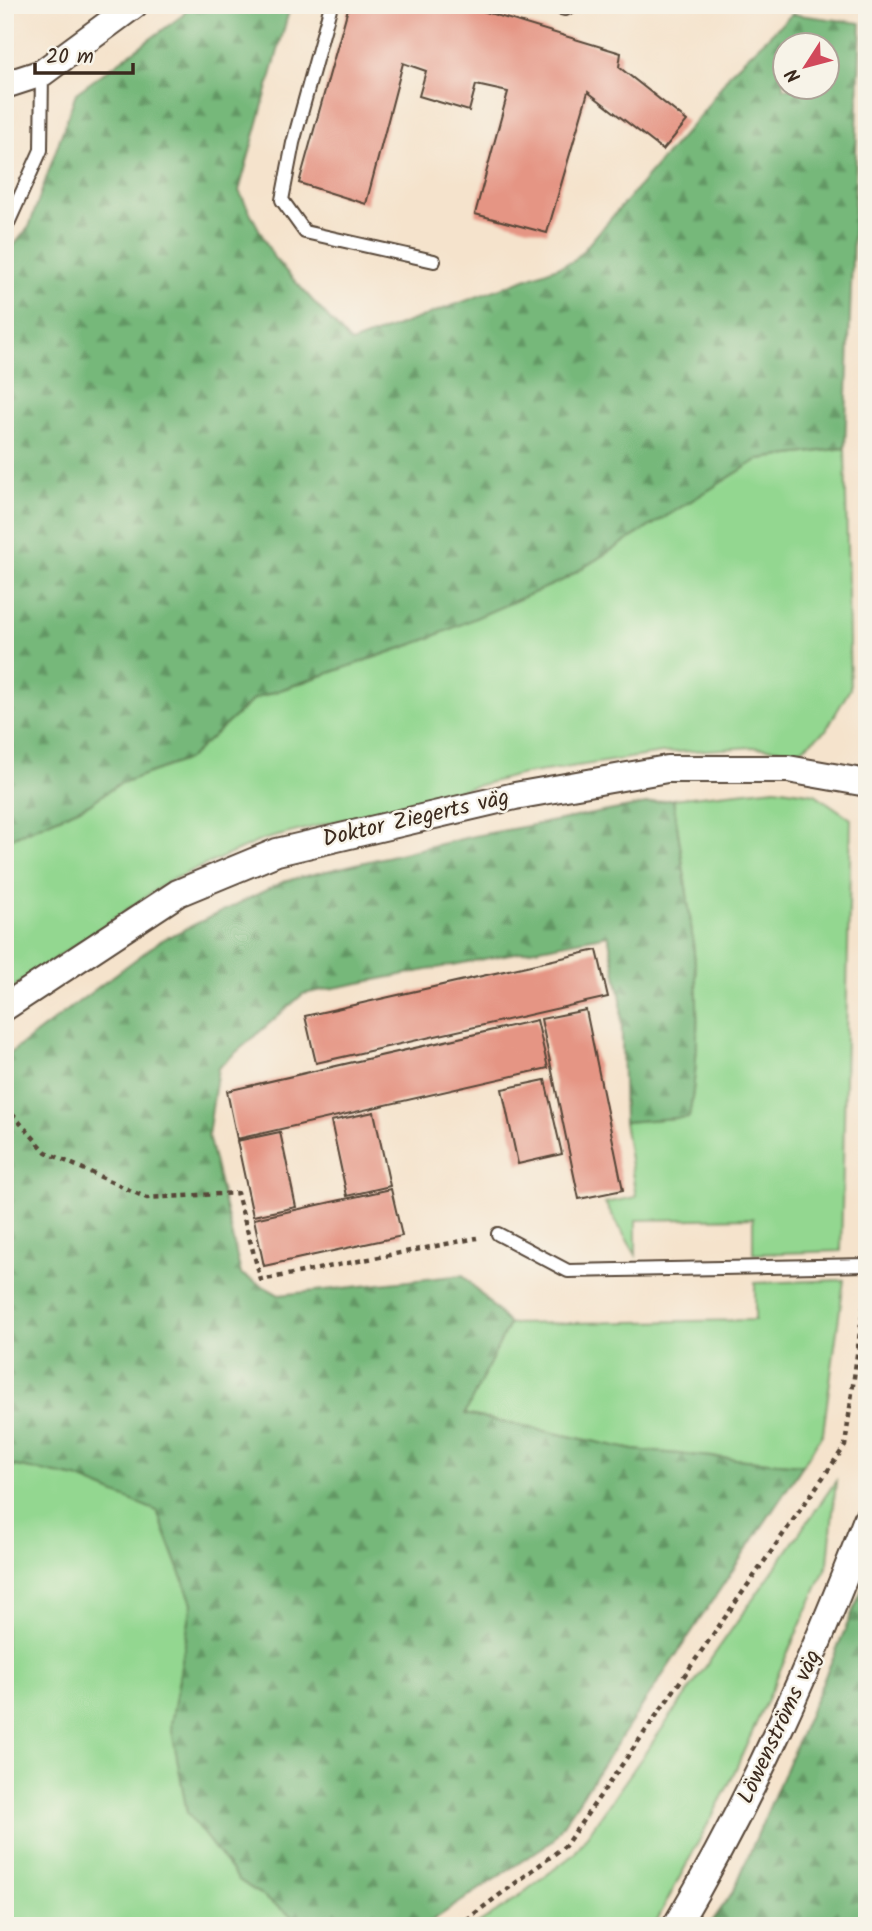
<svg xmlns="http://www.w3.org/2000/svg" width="872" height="1931" font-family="Kalam,sans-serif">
	<defs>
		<pattern id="forest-firs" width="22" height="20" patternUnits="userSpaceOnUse" patternTransform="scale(1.75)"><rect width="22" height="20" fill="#76b87a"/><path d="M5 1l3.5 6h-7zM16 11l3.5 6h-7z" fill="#629663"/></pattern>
	</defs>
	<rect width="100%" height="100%" fill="#f7f3e8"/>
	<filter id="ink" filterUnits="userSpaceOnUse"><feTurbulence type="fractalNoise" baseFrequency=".0143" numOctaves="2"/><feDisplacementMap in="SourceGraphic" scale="14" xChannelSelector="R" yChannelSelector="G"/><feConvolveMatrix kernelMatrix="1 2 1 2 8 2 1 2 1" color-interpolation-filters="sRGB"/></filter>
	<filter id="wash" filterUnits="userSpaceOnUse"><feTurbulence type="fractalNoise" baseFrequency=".00686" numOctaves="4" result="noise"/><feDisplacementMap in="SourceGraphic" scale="28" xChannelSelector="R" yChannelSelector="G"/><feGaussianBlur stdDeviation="1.57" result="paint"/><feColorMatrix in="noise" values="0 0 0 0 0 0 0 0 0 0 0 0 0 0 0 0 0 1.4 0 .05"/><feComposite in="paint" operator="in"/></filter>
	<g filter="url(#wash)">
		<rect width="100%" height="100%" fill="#f5e3cc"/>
		<path fill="#93d790" stroke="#678057" stroke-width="2" d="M845,448L850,689L826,730L799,751L752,747L662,753L519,775L262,840L169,881L5,993V841L89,804L119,784L188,759L254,699L425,640L563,580L759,459Z
			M775,788L815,794L851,819L841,1251L753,1254V1218L636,1220V1255L605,1203L636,1197L624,1122L689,1117C709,1010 689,905 673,799Z
			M844,1280L823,1433L803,1465L634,1450L464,1414L509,1324L755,1320V1283Z
			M5,1464L77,1478L157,1510L192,1603L171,1725L239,1880L306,1926H5Z
			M836,1481L828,1563L729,1784L654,1926H475L506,1906L574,1854Z"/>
		<path fill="url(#forest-firs)" stroke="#58714c" stroke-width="2" fill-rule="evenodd" d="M189,5H277L289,11L239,191L274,258L351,343L574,261L704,111L731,72L792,14L861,23L845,448L759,459L563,580L425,640L254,699L188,759L119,784L89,804L5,841V256L29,227L76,93L183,15ZM784,46H826V88H784Z
			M673,799C689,905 709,1010 689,1117L624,1122L621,999L608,935L303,994L218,1068L208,1135L241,1274L279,1295L463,1275L509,1324L465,1414L634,1450L803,1465L552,1841L424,1926H306L239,1880L187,1813L171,1725L192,1603L157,1511L77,1478L5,1464V1057L160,941L285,881L474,836Z
			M867,1578V1926H709L734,1890Z"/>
		<g id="blocks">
			<path fill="#e59584" d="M349,5H463L621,53L619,67L687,121L663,150L588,92L547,233L475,214L508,92L476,85L469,111L419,96L426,71L403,63L366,204L299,183Z
				M597,950L608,997L316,1063L305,1016Z
				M586,1010L623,1190L579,1199L541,1019Z
				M537,1020L548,1068L237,1139L227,1091Z
				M545,1080L562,1154L518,1164L502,1089Z
				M374,1112L390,1186L347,1196L331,1121Z
				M280,1132L296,1207L253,1216L237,1141Z
				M391,1189L402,1236L264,1266L254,1219Z"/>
		</g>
	</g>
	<g filter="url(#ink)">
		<use href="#blocks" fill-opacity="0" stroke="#574638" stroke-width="2"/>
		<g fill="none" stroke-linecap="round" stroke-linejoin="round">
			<g stroke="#574638" stroke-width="16">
				<path id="service" d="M331,5L293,143L282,200L305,232L434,261
					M551,5L565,9L573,5
					M5,230L41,150L42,73
					M498,1234L568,1271L867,1265"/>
			</g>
			<g stroke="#574638" stroke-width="30">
				<path id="minor" d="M5,85L42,73L134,5
					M5,1007L178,893L277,852L515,796L667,769H788L867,783
					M676,1926C753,1797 813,1659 867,1519"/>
			</g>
			<path stroke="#574638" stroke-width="4.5" stroke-dasharray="5 5" stroke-linecap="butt" d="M5,1106L46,1152L147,1198L237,1193L261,1280L477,1238
				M458,1926L565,1846L845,1446L866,1286"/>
			<use href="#service" stroke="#fff" stroke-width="12"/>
			<use href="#minor" stroke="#fff" stroke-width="26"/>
		</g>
	</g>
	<g text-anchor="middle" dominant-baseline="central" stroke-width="5" stroke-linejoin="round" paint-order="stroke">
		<g font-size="23" fill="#3b2a1e" stroke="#f7f3e8">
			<text transform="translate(416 819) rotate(-13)">Doktor Ziegerts väg</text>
			<text transform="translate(780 1727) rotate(-65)">Löwenströms väg</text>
		</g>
	</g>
	<rect width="872" height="1931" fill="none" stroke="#f7f3e8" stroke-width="28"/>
	<g transform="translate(806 66) rotate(234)"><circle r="33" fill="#f7f3e8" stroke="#aca397" stroke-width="2"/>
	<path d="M0-5L12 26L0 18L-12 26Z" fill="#d1495b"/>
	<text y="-10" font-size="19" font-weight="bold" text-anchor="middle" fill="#3b2a1e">N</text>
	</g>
	<path d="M35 63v10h98v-10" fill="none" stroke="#3b2a1e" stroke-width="3.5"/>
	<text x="46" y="63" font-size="21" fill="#3b2a1e" stroke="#f7f3e8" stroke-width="5" paint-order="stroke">20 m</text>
</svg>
